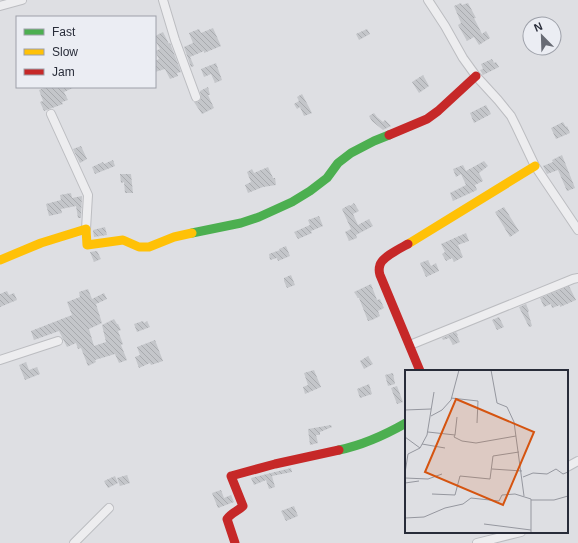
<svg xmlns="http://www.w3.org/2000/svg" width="578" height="543" font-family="Helvetica,sans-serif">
	<defs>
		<pattern id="building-back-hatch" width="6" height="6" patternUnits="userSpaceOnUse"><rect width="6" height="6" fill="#c4c6ca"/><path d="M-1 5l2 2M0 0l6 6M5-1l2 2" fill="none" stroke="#a8aaae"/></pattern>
	</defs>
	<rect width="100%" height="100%" fill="#dedfe3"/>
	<path fill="url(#building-back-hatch)" d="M461,3L462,5L468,3L476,18H474L482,34L486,31L490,38L479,45L474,37L467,41L458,25L461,23L454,6Z
		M213,28L221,46L204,53V51L190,57L194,66L191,67L184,47L193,43L189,33L199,29L201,33Z
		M367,29L370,34L359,40L356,34Z
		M163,32L169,44L170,43L181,72L177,73L178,76L170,79L165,69L155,72V61L159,59L155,51L160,49L155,40V36Z
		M492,59L494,63L496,62L499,67L483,75L480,70L483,69L481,64Z
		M216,63L222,80L215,83L211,74L204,77L201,69Z
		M423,75L429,86L419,93L412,82Z
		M47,87H75L64,92L68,100L62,102L63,104L44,111L40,102L43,101L39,90Z
		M208,87L210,95H208L214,108L202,114L194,102H198L201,98L200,91Z
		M302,94L312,113L304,116L300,107L297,109L294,104L299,101L297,97Z
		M486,105L491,114L474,123L470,113Z
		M374,113L377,117L383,122L385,120L391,126L383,130L372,121L369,116Z
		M563,122L566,127L567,126L570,133L556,139L551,128Z
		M81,146L87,159L80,163L73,149Z
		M562,155L575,188L567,191L558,170L547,174L543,166L553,162L552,160Z
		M113,160L115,166L95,174L92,167L103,162L104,164Z
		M484,161L488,166L479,173L483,181L475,185L477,190L453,201L450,193L466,185L461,174L456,177L453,169L463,165L466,171Z
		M268,167L273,178H275L276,185L263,187L248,193L245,185L251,182L247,172L252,169L254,173Z
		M120,174H131L133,193H125L124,182L121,183Z
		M71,193L72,198L82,196L81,218H78L76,206L61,209L62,213L49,216L46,204L61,200L60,195Z
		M354,203L359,211L353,214L358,225L369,219L373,226L356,235L357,238L349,241L345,232L351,229L342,209L349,205L350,206Z
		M504,207L519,231L510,237L495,212Z
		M319,216L323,226L311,231L312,233L298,239L294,232L310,225L308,220Z
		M105,227L107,235L94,237L93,230Z
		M466,233L469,241L458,245L463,257L454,262L452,258L446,261L442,254L445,252L441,244Z
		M286,246L290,256L278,261L277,258L270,260L269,254L280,250L279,249Z
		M97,251L101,259L94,262L90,252Z
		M428,260L431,266L436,263L439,271L426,277L420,263Z
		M291,275L295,285L287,288L284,281V278Z
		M371,284L377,300L380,299L384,308L378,311L380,316L372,320L368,321L359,298H358L354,292Z
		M569,286L576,300L560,307V305L552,308L551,304L544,307L540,298Z
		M88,289L92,299L104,293L107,299L96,304L102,323L89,329L94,346L106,342L102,325L114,319L117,324H118L121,330L118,331L123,344L121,345L127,360L119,363L115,354L95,360L96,362L88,366L81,348L78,349L76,343L67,347L59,331L34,340L31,331L72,315L67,302L80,297L79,292Z
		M7,291L9,295L14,293L17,300L0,307V294Z
		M526,304L529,311L528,312L532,326L529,327L519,307Z
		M499,317L504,327L497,330L492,320Z
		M143,321L144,323L147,321L150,327L137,332L134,324Z
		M456,332L458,335L457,336L460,342L453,345L449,338L443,340L442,338Z
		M155,340L163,361L151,365L150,363L139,368L135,357L140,355L137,347Z
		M368,356L373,364L364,369L360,361Z
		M26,362L29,370L37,367L40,374L25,380L19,365Z
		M314,370L321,387L305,394L303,387L308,385L304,373Z
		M393,373L395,384L388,386L385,375Z
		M369,384L372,394L360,398L357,389Z
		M397,386L403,402L397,404L391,388Z
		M331,425L332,427L320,432V435H316L318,443L310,445L308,429Z
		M291,468L292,472L272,476L275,487L269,489L266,480L254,485L251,478Z
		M127,475L130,483L120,486L117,478Z
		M115,476L118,483L108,488L104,481Z
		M221,490L224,498L231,495L234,502L218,508L212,493Z
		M294,506L298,516L286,521L281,511Z"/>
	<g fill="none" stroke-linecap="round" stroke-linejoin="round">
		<g stroke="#bcbdc1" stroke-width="10">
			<path id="street" d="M163,0L175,40L196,97
				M428,0L445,26L463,58L476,76L498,100L511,116L516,126L535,166L578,230
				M0,6L22,0
				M51,114L88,195L86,229
				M410,345L573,279L578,278
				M0,360L58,341
				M567,467L578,461
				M74,543L109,508
				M477,543L521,532"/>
		</g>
		<use href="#street" stroke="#ededef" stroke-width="8"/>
		<path stroke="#4caf50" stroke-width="9" d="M192,233L241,223L259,217L292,202L310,191L327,178L338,163L351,153L374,141L389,135
			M339,450C363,445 385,435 406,423"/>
		<path stroke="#ffc107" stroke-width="9" d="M408,244L535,166
			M0,260L41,243L86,229L87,245L123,240L139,247H149L174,237L192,233"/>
		<path stroke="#c62828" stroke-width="9" d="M389,135L427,119L438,111L476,76
			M408,244C401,248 382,257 380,265C379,268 379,272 380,275L420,371
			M235,543L227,519C231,513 238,511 243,506L231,476L275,464L339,450"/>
	</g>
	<g transform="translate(405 370)">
		<rect width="163" height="163" fill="#dedfe3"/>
		<path fill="none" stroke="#95979f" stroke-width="1" d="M86,0L92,33L102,37L109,52L119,126M46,28L73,31L72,53M0,40L26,39M26,46L37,40L46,30L54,0M23,62L50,65L49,67L57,71L71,73L111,66M50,65L52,47M0,67L15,78M17,74L40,78M87,99L117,101M0,103L3,84L15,78L22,65L29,22M118,107L128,103L142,104L151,99L158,104L163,102M0,108L23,109L37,104M0,113L14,111M27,124L50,125L55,106L85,109L88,86L114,82M126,130H149L163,126M0,148L19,147L40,138L58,134L66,128L94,131L97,125L110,124L126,129V163M79,154L126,160"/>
		<path fill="#d55410" fill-opacity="0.15" stroke="#d55410" stroke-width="2" d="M51,29L129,62L98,135L20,102Z"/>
		<rect width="163" height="163" fill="none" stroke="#282c39" stroke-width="2"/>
	</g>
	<rect x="16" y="16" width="140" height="72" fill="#ebedf3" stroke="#9da0a9"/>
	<rect x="24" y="29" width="20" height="6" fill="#4caf50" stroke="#9da0a9"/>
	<text x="52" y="36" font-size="12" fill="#282c39">Fast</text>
	<rect x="24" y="49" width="20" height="6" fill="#ffc107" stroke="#9da0a9"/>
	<text x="52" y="56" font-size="12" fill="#282c39">Slow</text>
	<rect x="24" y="69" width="20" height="6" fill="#c62828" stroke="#9da0a9"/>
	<text x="52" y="76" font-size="12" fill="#282c39">Jam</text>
	<g transform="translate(542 36) rotate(337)"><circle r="19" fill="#ebedf3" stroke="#9da0a9"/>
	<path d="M0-3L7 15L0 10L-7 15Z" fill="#686b74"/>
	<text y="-6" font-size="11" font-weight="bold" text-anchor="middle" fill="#282c39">N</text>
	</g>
</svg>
